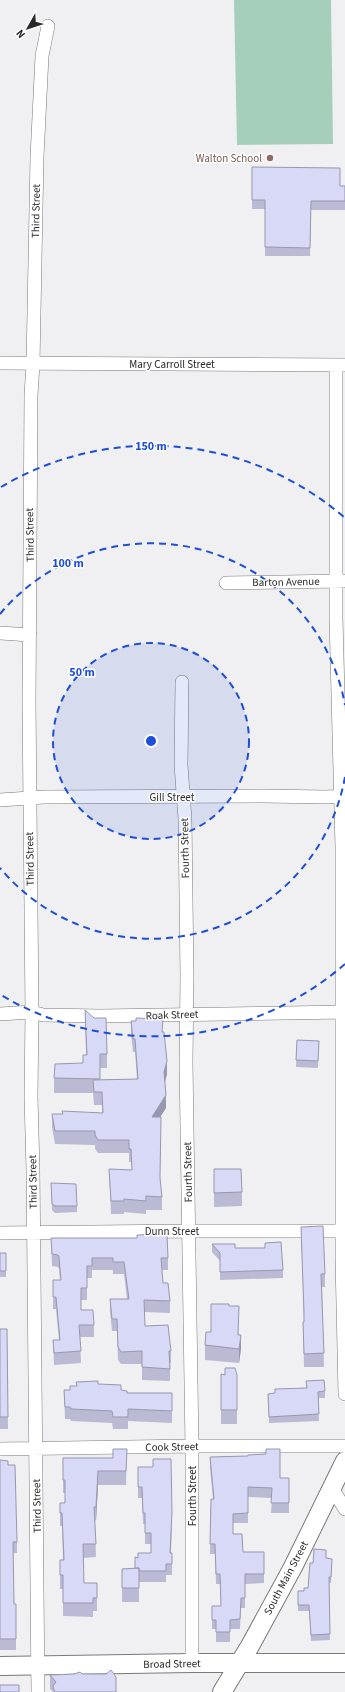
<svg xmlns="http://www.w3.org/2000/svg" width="345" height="1692" font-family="'Source Sans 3',sans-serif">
	<rect width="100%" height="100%" fill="#f0f0f2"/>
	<path fill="#a6cfbb" d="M234,0H331L333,144L237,145Z"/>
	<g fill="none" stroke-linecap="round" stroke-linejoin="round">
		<g stroke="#79797a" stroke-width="14">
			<path id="street" d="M0,363L345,365
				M336,365V618L342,847V1259L345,1394
				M226,583L343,581
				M0,633L30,635
				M182,682L181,765L185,819L187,977L186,1063L192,1446V1663
				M0,800L44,797L264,796L325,797L345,796
				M0,1014L32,1012L43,1015L101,1016L345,1012
				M0,1233L189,1231H345
				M0,1449L192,1446H345
				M332,1488L345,1509
				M38,1692L33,1170L31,1097L32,1012L29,702L31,395L33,364L37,157L42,56L48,26"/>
		</g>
		<g stroke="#79797a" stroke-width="20">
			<path id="secondary" d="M0,1666L192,1663H345
				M222,1692L250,1646L293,1567L345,1461"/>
		</g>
		<use href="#street" stroke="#fff" stroke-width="13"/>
		<use href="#secondary" stroke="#fff" stroke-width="18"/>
	</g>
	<path fill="#babad4" d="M252,167L340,186H345V210H311L310,256H265V209H252Z
		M85,1010L107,1054V1068H100V1080L137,1079L135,1052H133L131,1034V1021L163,1032L167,1074L165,1082L166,1108L160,1117V1180L162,1197V1210H146V1214L124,1212V1214H111L109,1169L132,1170L131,1162H129V1153H98L95,1149V1145L55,1144L52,1127V1114H62L102,1113V1105H94L93,1093H54V1078L83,1063V1055H86Z
		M297,1040L319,1041L318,1068L296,1067Z
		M214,1169L242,1192V1206L214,1207Z
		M51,1183L77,1206V1212L55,1213L52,1210Z
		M301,1227L325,1274V1287H322L324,1367H304L303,1322H304V1321Z
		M51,1238L168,1258V1270H162L163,1283L170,1301V1313L144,1312L145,1326L171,1351V1363H170V1381L142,1380V1364H121L118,1360L117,1331H112L110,1311V1299H127L124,1274H113V1270H92V1278H87V1300H81V1310L94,1325V1337H80L81,1363L54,1365L53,1340H59L56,1309H53V1280H60L59,1269L58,1267L52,1266Z
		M212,1244L235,1248L283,1270V1278L220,1280V1261L212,1252Z
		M0,1253H6V1277H0Z
		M229,1306L239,1335L241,1349L239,1363L205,1360V1345L211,1332Z
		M0,1329H7L8,1429H0Z
		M221,1374L237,1375V1424H221Z
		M306,1381L325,1391V1398H318L319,1421L269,1423L268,1394L275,1393L306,1388Z
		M76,1382L98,1384L121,1390L127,1393L172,1411V1423L128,1421V1429H113L112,1423L71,1421L70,1419H65L64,1390H70L76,1386Z
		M127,1449L126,1485H98L96,1521L95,1520L96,1557L83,1558L84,1583H97V1611H93V1617L63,1616V1589H60V1560H63L62,1526H60V1513L65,1503V1493H63V1458H113Z
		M210,1457L280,1478H289V1513H271L272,1498L248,1497V1523H233V1534L243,1552L264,1574V1583L245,1584V1608H241L240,1629H230V1642H216V1629H212V1606H221L220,1584H216L215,1554H210L211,1499H213L210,1467Z
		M0,1460L8,1465L17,1542V1553H13L14,1604H16V1650H0Z
		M138,1467L172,1523L171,1553H172V1575H166V1582H139V1602H122V1569L135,1568L138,1558L151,1553V1544H145V1524H143L142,1498H138Z
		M326,1558L332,1565L331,1583H329L330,1640L311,1641L309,1611H298V1591H304L308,1588L313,1563Z
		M82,1674L116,1692H53L50,1689V1675Z"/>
	<path fill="#9797ad" d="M167,1061V1074L164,1085V1072Z
		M166,1095V1108L152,1130V1117Z
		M241,1335V1349L239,1363V1349Z
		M98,1471V1485L96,1521V1507Z"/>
	<path fill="#d8d8f7" stroke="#9797ad" d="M252,167L340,168V186H345V201H311L310,248L265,247V200H252Z
		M85,1010L94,1018H106L107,1054H100V1079L54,1078L55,1064L83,1063V1055H87Z
		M136,1018L163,1019L162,1032H164L167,1061L164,1072L166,1095L152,1117H161L160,1178L162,1197L146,1196V1201L124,1199V1201H111L109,1169L132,1170L131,1149H129V1140H98L95,1135V1131H55L52,1114H63L62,1111L103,1113L102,1092H94L93,1080L138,1079L135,1039H133L131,1021H136Z
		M297,1040L319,1041L318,1061L296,1060Z
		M214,1169H241L242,1192L214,1193Z
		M51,1183L76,1184L77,1206H55L52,1204Z
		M323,1226L325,1274H321L324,1353L304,1354L303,1322H304V1313L301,1227Z
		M167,1234L168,1258H161L163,1283H168L170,1301L144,1300L145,1326L168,1325L171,1351H169L170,1369L142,1367V1351L121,1352L118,1347L117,1319H112L110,1299H129L124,1262H113V1258H92V1266H87V1288H81V1310H93L94,1325H79L81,1351L54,1353L53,1340H60L56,1297H53V1280H61L59,1257L58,1255L52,1254L51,1238H137V1235Z
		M281,1242L283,1270L220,1272V1253L212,1244H235V1248H265V1243Z
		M0,1253H6V1271H0Z
		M211,1304H229V1306H239L238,1335H241L239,1349L205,1345L206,1332H211Z
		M0,1329H7L8,1417H0Z
		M225,1368H235L237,1375V1410H221V1374L225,1375Z
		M324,1380L325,1391L318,1392L319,1414L269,1417L268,1394L275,1393V1389L307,1388L306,1381Z
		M98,1381V1384L121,1385V1390L127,1391V1393H172V1411L128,1409V1417H113L112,1411L71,1409L70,1407H65L64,1390H70V1386H77L76,1382Z
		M113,1449H127L126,1471H98L96,1507H94L96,1544H83L84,1583H97V1598H93V1603H63V1575H60V1560H64L62,1513H60V1503H65V1480H63V1458H113Z
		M266,1449H280V1478H289V1503H271L272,1488L248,1487V1513L233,1514V1534H242L243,1552H264V1574H245V1598H241L240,1619L230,1620V1632H216V1620H212V1606H221L220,1574H216L215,1544H210L211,1499H214L210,1457L248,1456V1455L266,1454Z
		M153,1459H171L172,1512L170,1553H172V1564H166V1571H139V1568H135V1557L138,1558V1553H151V1533H145V1513H143L142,1487H138V1467H153Z
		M0,1460L8,1461V1465H15L17,1542H13L14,1604H16V1639H0Z
		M314,1549L326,1550V1558L332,1559L331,1577H329L330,1634L311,1635L309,1605H298V1591H304V1588H308L310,1563H313Z
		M139,1568V1588H122V1569Z
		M111,1670L116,1677V1692H55L54,1690L53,1686L56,1682L50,1675L74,1674L80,1672L82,1674H106Z
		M0,1685H19V1692H0Z"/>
	<circle cx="151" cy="741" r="98" fill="#1d4ed8" fill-opacity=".12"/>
	<g fill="none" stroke="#1d4ed8" stroke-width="2" stroke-dasharray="7 5">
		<circle cx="151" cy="741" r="98"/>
		<path d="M345 777A197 197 0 0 1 0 868M0 614A197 197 0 0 1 345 705"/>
		<path d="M345 964A295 295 0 0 1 1 995M1 487A295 295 0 0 1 345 518"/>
	</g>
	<circle fill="#8d6e63" stroke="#fefeff" stroke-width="1.5" cx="270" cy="158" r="4"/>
	<g text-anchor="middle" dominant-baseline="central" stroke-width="3" stroke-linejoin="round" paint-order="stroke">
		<g font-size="11" fill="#785e54" stroke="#fefeff" text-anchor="end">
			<text x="262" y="158">Walton School</text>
		</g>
		<g font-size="11" fill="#2a2a2b" stroke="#fefeff">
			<text transform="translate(36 211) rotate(-89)">Third Street</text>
			<text x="172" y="364">Mary Carroll Street</text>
			<text transform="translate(30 535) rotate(-91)">Third Street</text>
			<text transform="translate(286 582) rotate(-1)">Barton Avenue</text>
			<text x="172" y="797">Gill Street</text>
			<text transform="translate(185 848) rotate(-91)">Fourth Street</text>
			<text transform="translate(30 859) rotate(-91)">Third Street</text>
			<text transform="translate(172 1015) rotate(-2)">Roak Street</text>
			<text transform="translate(188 1172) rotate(-91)">Fourth Street</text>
			<text transform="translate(33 1182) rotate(-91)">Third Street</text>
			<text x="172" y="1231">Dunn Street</text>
			<text transform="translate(172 1447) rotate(-1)">Cook Street</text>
			<text transform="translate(192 1496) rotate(-90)">Fourth Street</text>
			<text transform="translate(37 1506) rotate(-91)">Third Street</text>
			<text transform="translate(286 1578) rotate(-62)">South Main Street</text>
			<text transform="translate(172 1664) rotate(-1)">Broad Street</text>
		</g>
	</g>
	<circle cx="151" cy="741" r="6" fill="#1d4ed8" stroke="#fefeff" stroke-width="2"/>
	<g font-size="12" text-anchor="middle" font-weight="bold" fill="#1d4ed8" stroke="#fefeff" stroke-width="3" stroke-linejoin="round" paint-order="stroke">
		<text x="151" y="450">150 m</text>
		<text x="68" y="567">100 m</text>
		<text x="82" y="676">50 m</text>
	</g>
	<g transform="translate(28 28) rotate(231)" stroke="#fefeff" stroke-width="3" paint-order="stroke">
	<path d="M0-3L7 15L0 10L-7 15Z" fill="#2a2a2b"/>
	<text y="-6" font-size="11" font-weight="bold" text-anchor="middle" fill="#2a2a2b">N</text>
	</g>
</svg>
